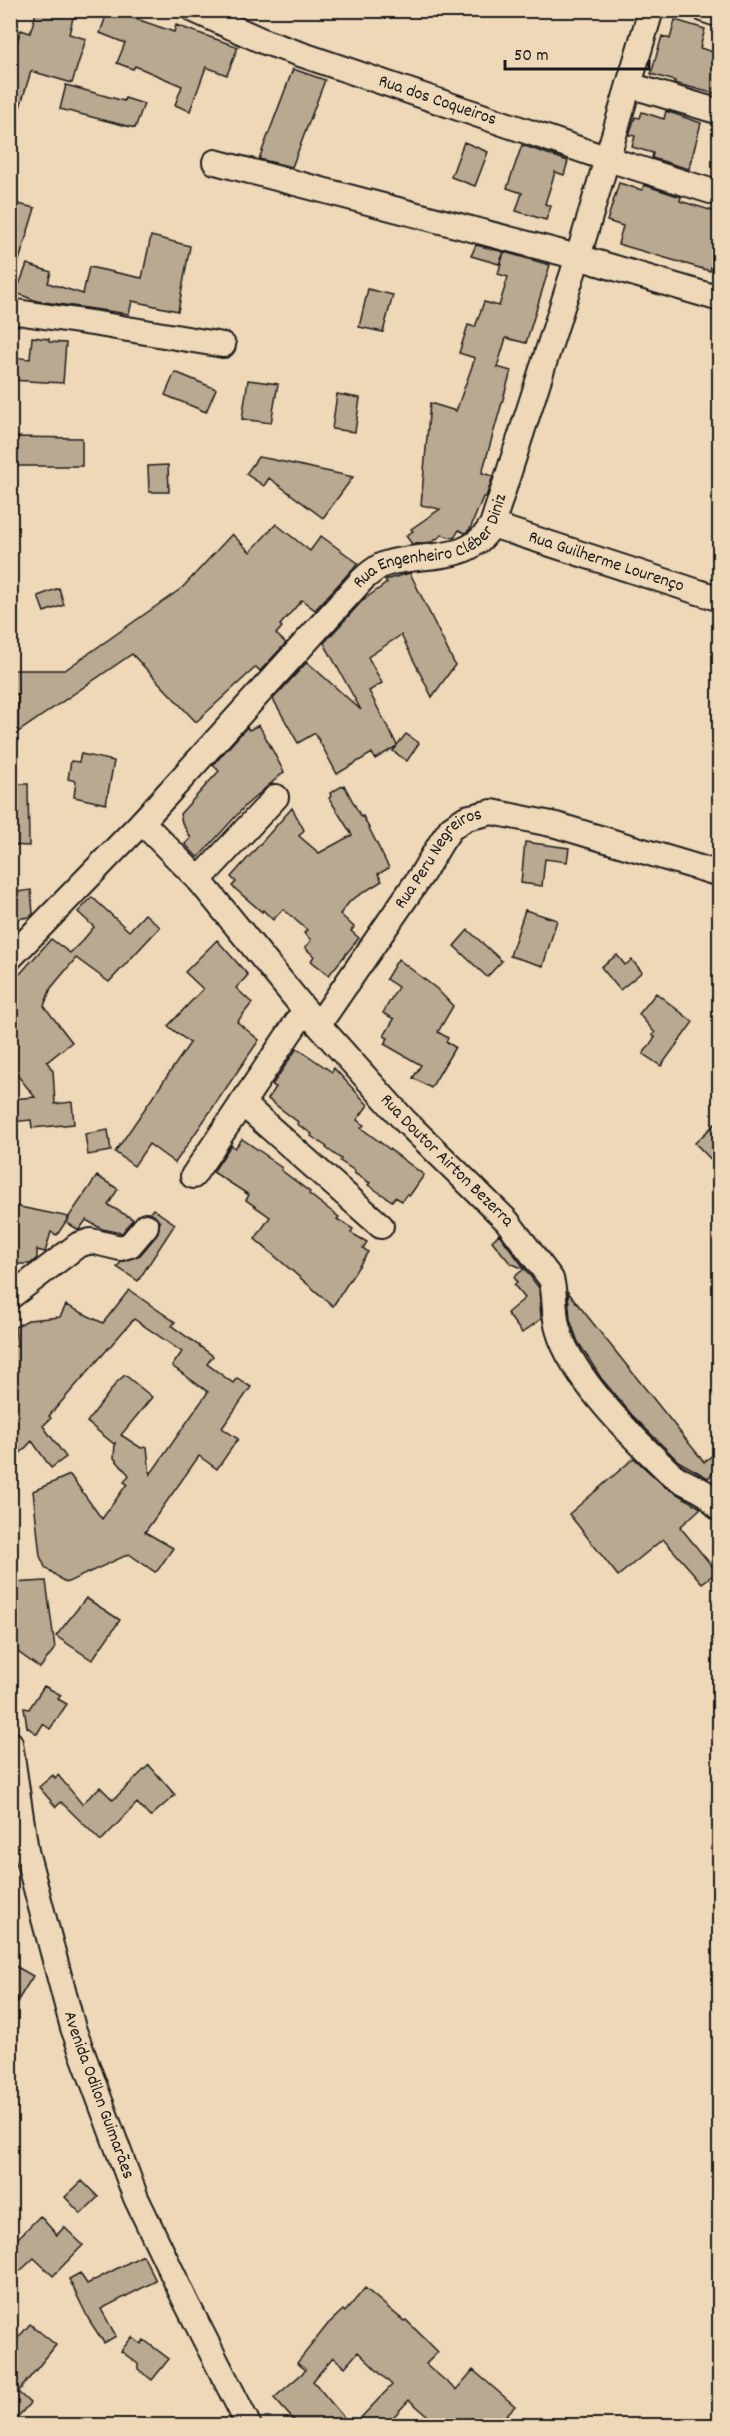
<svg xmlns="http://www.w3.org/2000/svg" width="730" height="2436" font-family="Dekko,sans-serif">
	<rect width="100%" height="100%" fill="#eed8b7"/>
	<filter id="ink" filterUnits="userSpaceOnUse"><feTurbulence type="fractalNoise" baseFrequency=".0167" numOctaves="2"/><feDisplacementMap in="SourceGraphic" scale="12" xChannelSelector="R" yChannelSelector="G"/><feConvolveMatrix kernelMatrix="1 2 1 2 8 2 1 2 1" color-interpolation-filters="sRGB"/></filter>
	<g filter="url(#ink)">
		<path fill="#baa991" stroke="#1c1c1c" stroke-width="1.5" d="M37,10H75L69,34L86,39L72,83L31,71L15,124L10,123V62L21,30L30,33Z
			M108,10H126L125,15L174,32L176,25L238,47L227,75L206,67L190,111L175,105L182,86L135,66L133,69L117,63L125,43L100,33Z
			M675,20L705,29L700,48L720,54V95L674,83L675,81L651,74L662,36L670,39Z
			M293,69L325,80L292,167L259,159Z
			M66,85L124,101L125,98L144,104L135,128L60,109Z
			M666,111L701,123L689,169L652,158L653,153L632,147L635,136L629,135L635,117L640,118L642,112L664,119Z
			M464,142L488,152L475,186L451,177Z
			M522,145L568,161L564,175L555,172L545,204L551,206L546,220L516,211L522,193L507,188Z
			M619,183L642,190L644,185L681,197L680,201L720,213V260L713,259L710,271L618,244L623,226L607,221Z
			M10,202L35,208L14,277L10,276Z
			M151,236L190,246L178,311L132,301L129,314L37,301L16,293L27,264L51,272L48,283L83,294L89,267L142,278Z
			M476,245L504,252L499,264L471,256Z
			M504,252L550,265L526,343L506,338L497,367L511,371L482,473L493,476L486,497H483L470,529L465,533L459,530L454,538L442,535L432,542L412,544L406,536L413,531L411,529L440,509L421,505L430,403L456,411L475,358L459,353L468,325L475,327L484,302L499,306L508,277L498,274Z
			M368,289L393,295L383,332L359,327Z
			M32,337L49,339V342L66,343L63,383L10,380V357L30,359Z
			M175,372L216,389L206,412L165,395Z
			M248,380L278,384L271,423L242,419Z
			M337,394L360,398L355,432L332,429Z
			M10,437L82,438V466H10Z
			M258,457L270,459L353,477L323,518L269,478L264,486L246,474Z
			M168,465L169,492H149L148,466Z
			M276,524L310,551L321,536L358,563L315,610L302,600L280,625L282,627L276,634L286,643L260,671L256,667L196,722L132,654L18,732V694H10V670H65L182,588L232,534L250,552Z
			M410,573L455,665L432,697L401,635L368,657L382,683L369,691L397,745L406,734L419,743L407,761L393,751L397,746L375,759L372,753L337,774L315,733L298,743L273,699L307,662L361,710L324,643L363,600L387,583L385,580Z
			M59,588L64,605L44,612L38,596Z
			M259,725L284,772L246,805L198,858L185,844L191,838L182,823L180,814L219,771L213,765L247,727L249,730Z
			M81,754L114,761L106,804L74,797L76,781L68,779L71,761L79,762Z
			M10,784H28L29,846L10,845Z
			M344,785L361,817L363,816L389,868L378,874L382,881L351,900L340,914L354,927L351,931L359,938L329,975L311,961L314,956L305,948L311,940L304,933L307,930L283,909L273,920L263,910L262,912L232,886L236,882L231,877L292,808L304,830L299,836L319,853L352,835L329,798L331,796L330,793Z
			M525,842L569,848L567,862L545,859L542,886L521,883Z
			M31,890L33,914L29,917L10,920V893Z
			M92,897L129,931L145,914L160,927L109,982L76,958L51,988L44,1006L72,1042L47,1062L53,1071L55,1104L72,1102L74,1124L32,1128L31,1120L10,1122V1099L35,1097L10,1066V985L51,939L70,953L83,940L94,927L78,912Z
			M525,910L557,920L543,966L510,956Z
			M468,930L502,961L487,977L454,946Z
			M217,940L248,975L236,988L252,1003L237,1022L259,1040L175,1163L149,1144L134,1166L115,1152L190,1043L168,1026L203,989L185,972Z
			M617,955L625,965L632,960L642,972L620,990L601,967Z
			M398,959L437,989L453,1006L438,1032L448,1038L446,1042L455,1047L431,1088L413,1078L421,1065L384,1044L388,1038L384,1036L394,1019L383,1013L398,987L386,979Z
			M656,993L693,1022L661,1066L643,1054L655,1037L652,1035L655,1033L639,1014Z
			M297,1048L332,1072L334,1068L368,1105L357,1120L364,1125L361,1128L424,1175L410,1195L407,1194L402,1201L395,1197L392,1201L368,1185L370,1183L354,1173L355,1171L340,1161L341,1159L326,1148L327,1147L311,1136L312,1134L297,1124L298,1122L268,1099L276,1087L272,1085Z
			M720,1119V1169L695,1143Z
			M108,1130L111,1151L88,1155L85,1134Z
			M242,1139L267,1156L266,1157L282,1168L281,1170L310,1192L309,1194L339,1217L337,1219L353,1229L351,1233L367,1242L363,1248L368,1252L333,1306L255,1239L270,1217L246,1200L249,1195L213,1172L231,1145L235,1148Z
			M97,1176L118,1189L108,1205L133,1219L122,1233L102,1229L86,1220L79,1230L67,1223L70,1215Z
			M10,1205L69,1217L57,1235L51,1232L45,1252L37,1250V1258L30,1264H10Z
			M153,1209L175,1224L138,1281L117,1267L121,1262L140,1255L157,1235L160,1222L150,1213Z
			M499,1234L539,1288L541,1319L522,1333L507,1313L525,1298L514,1285L517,1282L514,1277L524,1269L510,1263L492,1241Z
			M129,1290L175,1322L172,1326L213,1356L207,1364L233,1383L237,1378L251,1387L222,1428L238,1439L217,1469L199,1456L145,1532L173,1548L158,1570L155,1572L129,1554L66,1583L45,1567L40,1556L33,1491L70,1475L102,1519L127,1484L124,1482L129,1475L114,1458L115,1443L114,1444L87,1422L117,1382L125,1375L152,1397L121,1435L141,1448L147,1447L150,1475L208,1392L172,1366L182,1352L134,1319L49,1416L51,1418L43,1426L66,1457L51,1468L32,1441L10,1464V1347L17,1346L15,1327L28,1320L60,1317L66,1305L103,1323Z
			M568,1292L704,1462L720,1449V1466L708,1478L678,1461L632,1415L601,1378L578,1342L570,1320Z
			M634,1458L665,1487L701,1508L680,1527L717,1572L702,1583L663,1539L618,1576L569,1514Z
			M46,1581L55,1648L40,1668L18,1652L11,1583Z
			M86,1598L120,1620L92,1660L56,1636Z
			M44,1686L61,1695L58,1699L67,1704L50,1729L43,1724L37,1734L27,1727L24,1708L29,1709Z
			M149,1765L175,1795L150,1817L137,1803L101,1841L61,1802L56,1807L39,1787L53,1775L55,1778L58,1775L82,1804L100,1787L113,1800Z
			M10,1963L33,1976L10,2013Z
			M82,2181L98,2197L81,2214L65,2197Z
			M40,2216L57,2235L64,2227L83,2245L53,2276L34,2258L20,2271L10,2261V2246Z
			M143,2255L156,2281L101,2309L116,2336L104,2343L89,2320L69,2279L80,2273L87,2284Z
			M365,2288L404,2321L406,2320L438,2352L426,2364L456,2390L473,2370L515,2406L496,2426H440L409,2400L385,2426H353L392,2385L358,2352L345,2367L333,2357L313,2381L351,2426H299L274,2398L306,2370L297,2363L328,2324L343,2310L345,2312Z
			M30,2324L56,2345L18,2392L30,2403L10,2426V2347Z
			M132,2337L141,2344L144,2340L169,2359L152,2380L138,2369V2364L121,2351Z"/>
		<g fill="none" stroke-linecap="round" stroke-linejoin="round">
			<g stroke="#1c1c1c" stroke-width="28">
				<g id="minor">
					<path id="s1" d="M194,10L265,42L608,159L720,194"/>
					<path d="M705,10L720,15"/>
					<path d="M629,85L720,112"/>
					<path d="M215,162L578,257L720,299"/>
					<path d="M10,311L98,324L223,345"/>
					<path id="s2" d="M492,525L720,599"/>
					<path id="s3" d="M142,822L199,880L305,1010L404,1120L507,1221L551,1279C556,1295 553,1313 558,1329C571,1377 633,1438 669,1472C681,1483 696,1486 708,1495C712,1499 716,1505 720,1509"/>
					<path d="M199,880L276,797"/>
					<path id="s4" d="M10,958L142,822L362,580C369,574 376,567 385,564C426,551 467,566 492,525L578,257L651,10"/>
					<path id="s5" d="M319,1024L422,874L442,841L451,828L466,818L492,812L556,825L720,874"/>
					<path d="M242,1103L381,1226"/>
					<path d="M193,1176L305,1010"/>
					<path d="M10,1297L78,1245L91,1241L120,1248L130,1245L146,1226"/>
					<path id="s6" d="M10,1743L26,1851L73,2028L136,2198L187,2304L249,2426"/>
				</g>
			</g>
			<use href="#minor" stroke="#eed8b7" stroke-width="24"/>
		</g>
	</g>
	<g text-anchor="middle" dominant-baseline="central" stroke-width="5" stroke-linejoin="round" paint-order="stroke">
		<g font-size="18" fill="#1c1c1c" stroke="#eed8b7">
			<text stroke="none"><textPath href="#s1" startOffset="260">Rua dos Coqueiros</textPath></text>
			<text stroke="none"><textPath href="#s4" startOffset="602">Rua Engenheiro Cléber Diniz</textPath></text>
			<text stroke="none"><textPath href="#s2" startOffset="120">Rua Guilherme Lourenço</textPath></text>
			<text stroke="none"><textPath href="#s5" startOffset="206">Rua Peru Negreiros</textPath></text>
			<text stroke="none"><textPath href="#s3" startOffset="456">Rua Doutor Airton Bezerra</textPath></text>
			<text stroke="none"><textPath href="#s6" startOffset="364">Avenida Odilon Guimarães</textPath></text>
		</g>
	</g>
	<rect width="730" height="2436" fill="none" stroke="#eed8b7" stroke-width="36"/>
	<rect x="18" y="18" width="694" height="2400" fill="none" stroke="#1c1c1c" stroke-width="2" filter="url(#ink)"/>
	<path d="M505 60v9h144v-9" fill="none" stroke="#1c1c1c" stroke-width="3"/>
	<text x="514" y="60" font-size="18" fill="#1c1c1c" stroke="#eed8b7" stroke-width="4.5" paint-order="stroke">50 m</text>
</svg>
